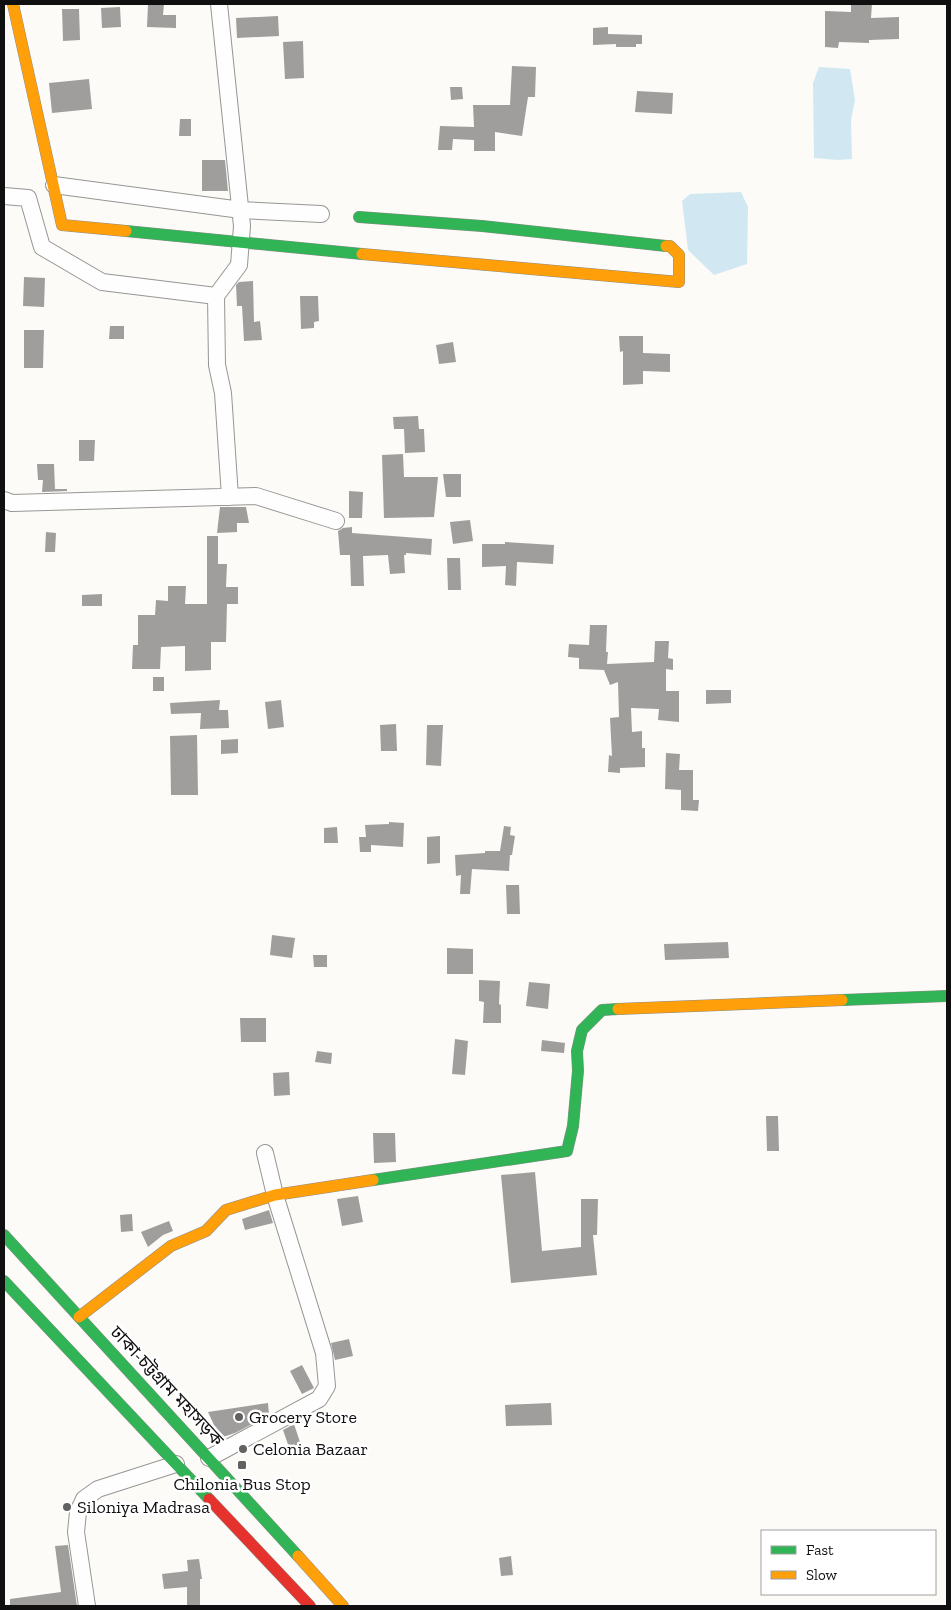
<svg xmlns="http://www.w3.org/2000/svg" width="951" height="1610" font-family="'Zilla Slab','Noto Sans Bengali',serif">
	<rect width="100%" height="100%" fill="#fcfbf7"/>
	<path fill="#d1e8f2" d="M819,67L850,69L855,100L851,120L852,159L837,160L814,158L813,83Z
		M741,192L748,207L747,264L714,275L688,250L682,201L690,194Z"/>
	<path fill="#a09e9c" d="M148,4H164L163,15H176V28L147,27Z
		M851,4H872L871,18L899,17V39L869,40V43L839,42L838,48L825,47V11L851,12Z
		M120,7L121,27L102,28L101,8Z
		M62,9H79L80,40L63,41Z
		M278,16L279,36L237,38L236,18Z
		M608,27V34L642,35V44H636V47H616V44L593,45V28Z
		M303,41L304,78L285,79L283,42Z
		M512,66L536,67L535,97H528L522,136L495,132V151H474V140L453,139L452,150H438L440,126L474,127L473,105H510Z
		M89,79L92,109L52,113L49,83Z
		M450,87H462L463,99L451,100Z
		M637,91L673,93L672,114L635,112Z
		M180,119H191V136H179Z
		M202,160H225L228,191H202Z
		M24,277L45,278L44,307L23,306Z
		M253,281L254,322L260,321L262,340L244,341L242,306H237L236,285L239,282Z
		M300,296H318L319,321L314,322V328L301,329Z
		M110,326H124V339H109Z
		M24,330H44L43,368H24Z
		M619,336H643V353L670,354V372L643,371V384L623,385V351L620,352Z
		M453,342L456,362L439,364L436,345Z
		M418,416L419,429H424L425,452L405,453L404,429H394L393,417Z
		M79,440H95L94,461H79Z
		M403,454L404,477H438L434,517L384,518L382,455Z
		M37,464H54L55,489H67V491L42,492L43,480H38Z
		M443,474H461V497H446Z
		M349,491L363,492L362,518H349Z
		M220,507H246L249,523H237V532L217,533Z
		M470,520L473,541L453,544L450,522Z
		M352,527V533L432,539L431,555L406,553V555H404L405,573L390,574L388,555L363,556L364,586H351L350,555H340L338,531L343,528Z
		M46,532L56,533L55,552H45Z
		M207,536H218V564H227L226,587H238V604H227L226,642H211V670L185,671V646L161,647L160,669H132L133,645H138V615H155L156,600L168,601V586H186L185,604H207Z
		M505,542L554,545L553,564L517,562L516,586L505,585L506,566L482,567V544H505Z
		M447,558H460L461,590H448Z
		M102,594V606H82V595Z
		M590,625H607L606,652H608L607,664L654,662L655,641H669L668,658L673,659V670L666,669V691H679V722L658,720L659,709L631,708L632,732L642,731V748H645V767L620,768V773L608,772L609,755L612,756L610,718L619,717L618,682L610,685L604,670L579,669V658L568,657L569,644L589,645Z
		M153,677H164V691H153Z
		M706,690H731V703L706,704Z
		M220,700L219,710H228L229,728L200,729L201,713L171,714L170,703Z
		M281,700L284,727L268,729L265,702Z
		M396,724L397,751H381L380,725Z
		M427,725H443L441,766L426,765Z
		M197,735L198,795H171L170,736Z
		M238,739V753L221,754V740Z
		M666,753L680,754L679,770H693V800H699L698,811L681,810V790L665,789Z
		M389,822L404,823L403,847L371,845V852H360L359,837H366L365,825L389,824Z
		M504,826L511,827L510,835L515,836L512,855H510L509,871L472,869L470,894H460L461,875L456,876L455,855L485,853V851H500Z
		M337,827L338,843H324V828Z
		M440,836V863L427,864V837Z
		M506,885H519L520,914H507Z
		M272,935L295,938L292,958L270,955Z
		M728,942L729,958L665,960L664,944Z
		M447,948L473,949V974H447Z
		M313,955H327V967H314Z
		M479,980L500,981L499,1004L501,1005V1023H483L484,1002L479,1001Z
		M529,982L550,984L548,1009L526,1006Z
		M240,1018H266V1042H241Z
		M455,1039L468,1041L465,1075L452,1074Z
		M542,1040L565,1043L564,1053L541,1051Z
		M317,1051L332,1053L331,1064L315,1062Z
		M289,1072L290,1095L274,1096L273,1073Z
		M766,1116H778L779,1151H767Z
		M373,1133H395L396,1162L374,1163Z
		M535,1172L542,1251L581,1247V1199H598L597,1235H593L597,1275L511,1283L501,1175Z
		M358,1196L363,1222L342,1226L337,1199Z
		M269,1210L273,1223L245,1230L242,1219Z
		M132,1214L133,1231L121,1232L120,1215Z
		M169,1221L173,1231L163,1235L148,1247L141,1232Z
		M349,1339L353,1356L335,1360L331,1343Z
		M302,1365L314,1388L302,1394L290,1371Z
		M268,1403L269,1415L235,1433L220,1438L208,1412Z
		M551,1403L552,1425L506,1426L505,1405Z
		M294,1424L302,1448L291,1453L283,1430Z
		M68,1545L77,1606H10V1599L61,1592L55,1546Z
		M511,1556L513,1575L501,1576L499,1558Z
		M199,1559L202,1579H200V1605L187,1606V1587L164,1589L162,1574L188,1571L187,1560Z"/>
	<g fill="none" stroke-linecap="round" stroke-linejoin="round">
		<g stroke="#969694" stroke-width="18">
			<path id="street" d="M219,4L242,226L239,265L216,296L217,365L223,393L230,497
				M54,185L241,210L321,214
				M4,196L28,198L42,247L102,282L216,296
				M4,500L12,503L256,496L336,521
				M209,1458L319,1399L327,1386L324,1353L275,1195L265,1153
				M87,1606L76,1532L78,1512L84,1499L98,1489L176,1464"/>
		</g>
		<g stroke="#8d8c8b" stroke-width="12">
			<path id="fast" d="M359,217L482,226L666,246
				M126,231L362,254
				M842,1000L947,996
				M373,1180L567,1151L573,1126L578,1071L577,1051L582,1030L602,1010L618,1009
				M4,1235L298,1556
				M4,1281L209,1499"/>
		</g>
		<g stroke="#8d8c8b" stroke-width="12">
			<path id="slow" d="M13,4L62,225L126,231
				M362,254L679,282V255L670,246H666
				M618,1009L842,1000
				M79,1317L171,1246L206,1231L226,1210L275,1195L373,1180
				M298,1556L343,1606"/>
		</g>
		<g stroke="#8d8c8b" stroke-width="12">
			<path id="jam" d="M209,1499L310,1606"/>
		</g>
		<use href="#street" stroke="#fffefe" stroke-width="16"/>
		<use href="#fast" stroke="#30b455" stroke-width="11"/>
		<use href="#slow" stroke="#ff9f0a" stroke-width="11"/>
		<use href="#jam" stroke="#e5322d" stroke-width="11"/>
	</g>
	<g fill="#636261" stroke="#fff" stroke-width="2">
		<circle cx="239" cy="1417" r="5"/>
		<circle cx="243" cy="1449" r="5"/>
		<rect x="237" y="1460" width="10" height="10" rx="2.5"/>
		<circle cx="67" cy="1507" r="5"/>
	</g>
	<g text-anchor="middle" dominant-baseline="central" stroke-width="5" stroke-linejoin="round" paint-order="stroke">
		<g font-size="18" fill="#101010" stroke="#fff">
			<text transform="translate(167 1386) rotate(47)">ঢাকা-চট্টগ্রাম মহাসড়ক</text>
		</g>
		<g font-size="18" fill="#101010" stroke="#fff" text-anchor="start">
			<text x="249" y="1417">Grocery Store</text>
			<text x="253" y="1449">Celonia Bazaar</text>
			<text x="242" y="1484" text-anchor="middle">Chilonia Bus Stop</text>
			<text x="77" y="1507">Siloniya Madrasa</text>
		</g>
	</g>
	<rect width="951" height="1610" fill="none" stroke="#101010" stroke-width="10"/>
	<rect x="761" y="1530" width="175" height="65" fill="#ffffff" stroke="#9f9f9f"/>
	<rect x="771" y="1546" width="25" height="8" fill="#30b455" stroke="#9f9f9f"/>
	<text x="806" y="1555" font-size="15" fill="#101010">Fast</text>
	<rect x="771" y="1571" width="25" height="8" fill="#ff9f0a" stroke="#9f9f9f"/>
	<text x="806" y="1580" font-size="15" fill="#101010">Slow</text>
</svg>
